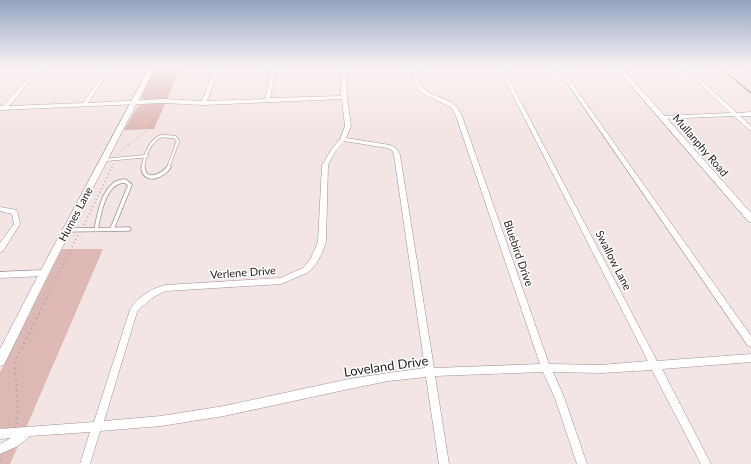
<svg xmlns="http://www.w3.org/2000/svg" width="751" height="464" font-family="Lato,sans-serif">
	<rect width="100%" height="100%" fill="#f3e5e4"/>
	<path fill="#deb8b5" d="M155,68H181L167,99L145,100L141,97Z
		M166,102L154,129L124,130L138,106L146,103Z
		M62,249H103L26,428H0V372Z
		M18,446L10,464H0V452Z"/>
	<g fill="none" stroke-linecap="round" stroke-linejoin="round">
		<path stroke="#b58e8b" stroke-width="2" d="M721,68L751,93"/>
		<g stroke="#9e9291" stroke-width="3.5">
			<path id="service-far1" d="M105,160L147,156
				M143,168C144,157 150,139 162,136C166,136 171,137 175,137L178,141L168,168"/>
		</g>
		<g stroke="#9e9291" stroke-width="5">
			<path id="service" d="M143,167C144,184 163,176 169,167
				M67,230L129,229
				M96,230C99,214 104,181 125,181L130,185L112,229"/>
		</g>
		<g stroke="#9e9291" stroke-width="1">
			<path id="minor" d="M37,68H41L9,106L83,103L107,68H111L88,103L163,99L202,101L215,68H219L207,101L265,99L272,68H276L270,98L341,96L342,68H346L347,97L351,126L346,138L390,145L396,148L400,155L434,368L540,364L456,116L452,108L420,92L414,80L412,68H416C420,99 435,91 455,105C458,108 460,113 462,116L549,364L601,365L648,361L499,68H503L657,361L751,354V362L662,369L711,464H701L652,370L601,373L553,372L564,397L587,464H577L555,398L543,372L435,376L449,464H439L426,377L388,381L349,389L224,416L161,426L100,431L90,464H80L90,432L30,436L18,446L0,454V444L11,438L0,439V429L94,422L130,310C137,297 152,288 166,285L280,278L303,268L310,260L318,242L322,165L331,150L340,139L345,126L342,99L204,105L163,103L0,110V106H3ZM344,141L387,148L392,150L394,155L425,368L388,373L349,379L224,406L161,416L104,421L137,312C146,303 154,295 166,291L281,284L309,272L316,264L322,253L326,242L328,165L335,152Z
				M557,68H561L751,336V347L748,346Z
				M683,68H687L737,113L751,112V116H740L751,126V131L749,130L734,116L661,119L660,118L663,116L731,113Z
				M0,207L17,210L20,224L3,251L0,252V243L14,224L12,214L0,211Z
				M44,270L47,271L48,273L47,275L44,276L0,278V272Z"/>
		</g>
		<g stroke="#9e9291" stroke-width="1">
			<path id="tertiary" d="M149,68H155L48,275L4,365L0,366V349L41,270Z
				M616,68H622L751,213V222L748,221Z"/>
		</g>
		<path stroke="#b1a5a5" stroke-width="1" stroke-dasharray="1 2.5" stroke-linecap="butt" d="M165,96L176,68
			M118,154L121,150L149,129L160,106
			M112,168L114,163"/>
		<path stroke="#b1a5a5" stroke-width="1.5" stroke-dasharray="1 3" stroke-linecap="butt" d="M84,225L112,167
			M47,297L78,235"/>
		<path stroke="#b1a5a5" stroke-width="2" stroke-dasharray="1.5 4" stroke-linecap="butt" d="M16,424L18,409L15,366L16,359L48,296
			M0,461L2,457"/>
		<use href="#service-far1" stroke="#fff" stroke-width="2.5"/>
		<use href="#service" stroke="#fff" stroke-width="3.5"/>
		<use href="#minor" fill="#fff" fill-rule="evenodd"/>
		<use href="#tertiary" fill="#fff" fill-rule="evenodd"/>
	</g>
	<linearGradient id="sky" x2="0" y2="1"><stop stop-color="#93a5c3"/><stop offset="0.51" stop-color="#faf3f3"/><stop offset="1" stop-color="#faf3f3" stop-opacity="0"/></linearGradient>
	<rect width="751" height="133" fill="url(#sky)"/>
	<g text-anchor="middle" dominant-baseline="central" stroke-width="3" stroke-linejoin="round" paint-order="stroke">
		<g font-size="11" fill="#221d1d" stroke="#fff">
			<text transform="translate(701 145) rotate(49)">Mullanphy Road</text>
			<text transform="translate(75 214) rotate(-62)">Humes Lane</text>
			<text transform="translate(519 253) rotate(71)">Bluebird Drive</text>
			<text transform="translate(614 260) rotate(63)">Swallow Lane</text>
			<text transform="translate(243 272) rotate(-4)">Verlene Drive</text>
		</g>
		<g font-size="13" fill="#221d1d" stroke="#fff">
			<text transform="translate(386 366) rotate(-8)">Loveland Drive</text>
		</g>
	</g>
</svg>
